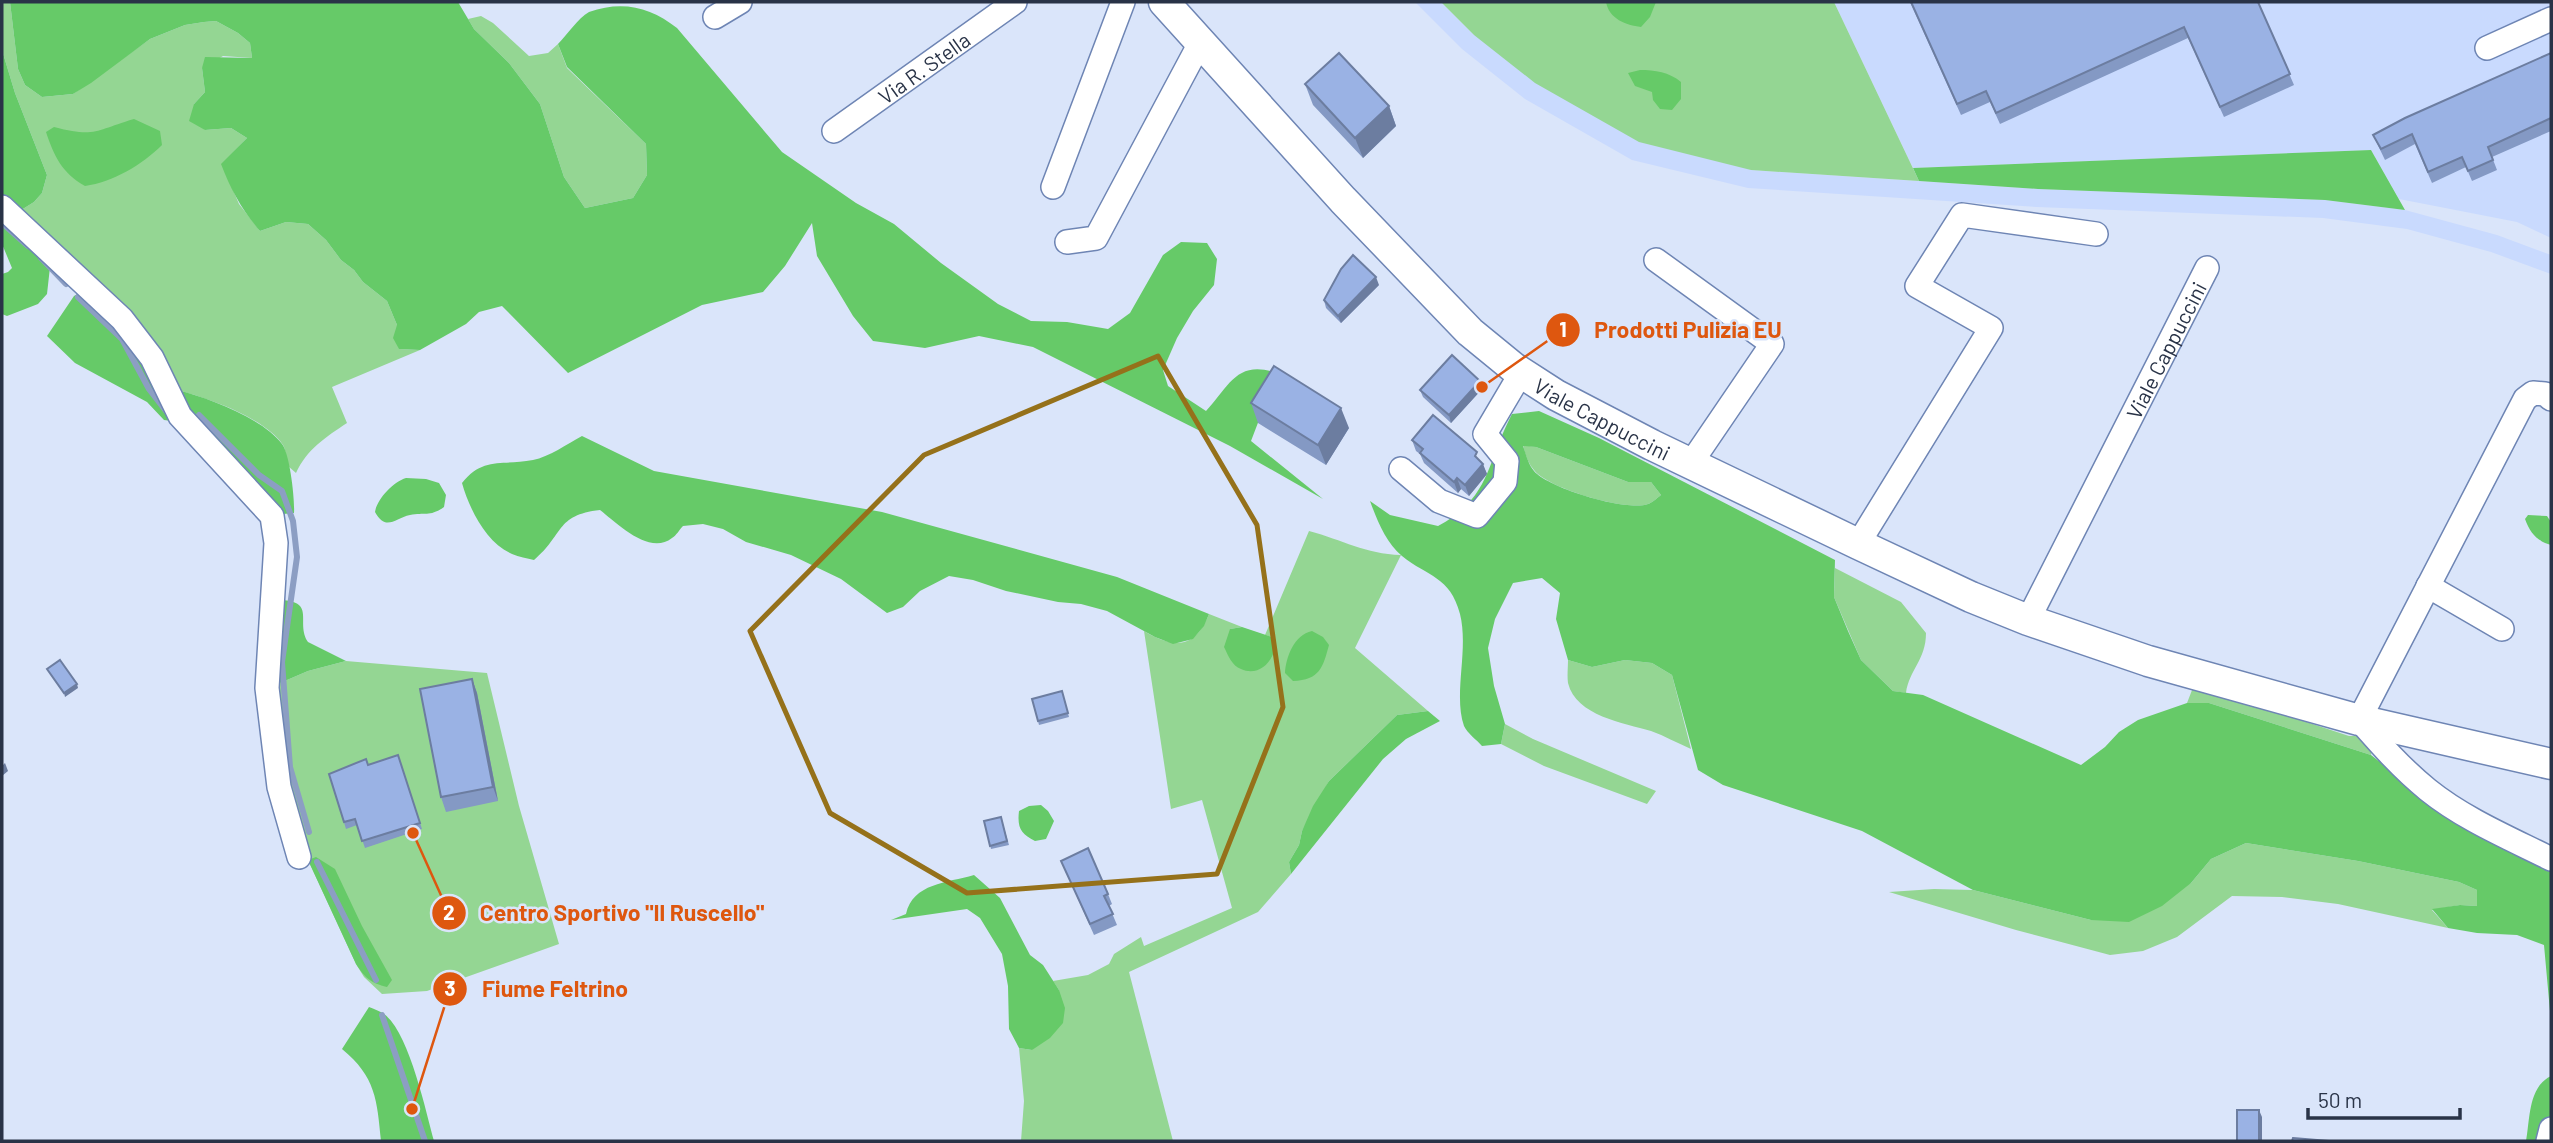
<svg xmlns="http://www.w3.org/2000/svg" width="2553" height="1143" font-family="Barlow,sans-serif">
	<rect width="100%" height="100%" fill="#dae5fa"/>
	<path fill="#c9dafe" d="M1415,2H1441L1474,35L1751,170L2038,189L2325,200L2405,210L2497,235L2551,255V274L2491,252L2407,229L2323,218L2037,207L1748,188L1632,160L1525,99L1462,49Z
		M1834,2H2551V238L2517,222L2399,199L2371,150L1913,168Z"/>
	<path fill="#94d693" d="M2,2H10L18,69L25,85L42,97L73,94L150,39L185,25L204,22L216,21L238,33L250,43L252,58L223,56L202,68L205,92L194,104L205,130L231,128L247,138L222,164L239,204L260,231L286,222L308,224L326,240L341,260L354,270L363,282L387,301L397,325L399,349L420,350L332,387L347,423C326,437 307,449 296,473L288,466C286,459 286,450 283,445C265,418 208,398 177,390L170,369L159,351L18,212L34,202L42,193L47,175L15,93L2,50Z
		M1441,2H1834L1919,181L1751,170L1639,142L1535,83L1474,35Z
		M481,16L493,23L529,56L548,53L558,44L567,68L646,144L647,175L633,198L585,208L564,177L540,104L509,63L474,29L468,19Z
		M1523,445L1536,447L1628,482H1651L1661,495C1657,498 1652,503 1648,504C1627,512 1547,488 1534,470C1528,463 1525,454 1523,445Z
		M1309,531C1343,540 1365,554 1401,555L1355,648L1428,711L1397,715L1329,781L1302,831L1299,845L1289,862L1291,874L1258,912L1129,972L1173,1141H1021L1024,1101L1019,1048L1032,1050L1059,990L1053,981L1088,975L1109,964L1114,954L1141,937L1144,946L1232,908L1202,800L1171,809L1144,631C1174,649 1195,649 1209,614L1242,627L1230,629L1275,638L1265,635Z
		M1835,568L1901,602L1926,633C1926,660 1909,670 1906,693L1893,691L1861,660L1834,597Z
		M1568,660L1592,667L1625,660L1652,663L1672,675L1691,749C1677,743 1665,736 1651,731C1624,723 1576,716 1568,683C1567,676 1568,667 1568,660Z
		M346,661L487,673L519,806L559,944L427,991L382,994L364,977L356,964L308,860L284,785L273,686L308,671Z
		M2194,685L2349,736H2364L2375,742L2371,755L2209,703H2187Z
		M1505,724L1533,739L1656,791L1647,804L1544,766L1501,744Z
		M2246,843L2358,861L2459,882L2477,890V906L2460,905L2432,910L2448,928L2338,904L2282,897L2232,896L2177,937L2143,951L2110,955L2016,930L1889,892L1934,889L1973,890L2091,920L2191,883L2211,859Z"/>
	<path fill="#66ca68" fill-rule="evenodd" d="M10,2H458L474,29L509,63L540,104L564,177L585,208L633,198L647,175L646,144L567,67L558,44C567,35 578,18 589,12C622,0 651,7 677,28L782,152L856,203L894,224L941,263L998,304L1031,321L1067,322L1108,329L1130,313L1163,255L1181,242L1207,243L1217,259L1214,285L1193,311L1177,338L1163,370L1168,386L1206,411C1229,386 1237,359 1277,373L1251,441L1323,499L1230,446L1033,347L979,336L925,348L873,341L853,316L817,256L812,223L785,266L763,292L702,305L568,373L502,306L479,312L466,324L420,350L399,349L393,338L397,325L387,301L363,282L354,270L341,260L326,240L308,224L286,222L260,231C242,210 231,190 221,164L247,138L231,128L205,130L189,121L194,104L205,92L202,68L205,57L252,58L250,43L238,33L216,21L204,22L185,25L150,39L91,83L73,94L42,97L25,85L18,69Z
		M1606,2H1656L1650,17L1641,27C1626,25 1609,19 1606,2Z
		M2,50L15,93L47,175L42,193L34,202L18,212L2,202Z
		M1640,70C1655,70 1669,72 1681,82V99L1672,110L1660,109L1653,100L1652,92L1635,86L1628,73Z
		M134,119L160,131L162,145C142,165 113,182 85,186C62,173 54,156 46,132L54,127C96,138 96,130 134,119Z
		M2371,150L2405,210L2325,200L2038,189L1919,181L1913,168Z
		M2,211L45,251L50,267L47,294L38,304L7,316L2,314V274L8,272L12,268L2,244Z
		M81,292L121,327L180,422L164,420L147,402L75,363L47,336L74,296Z
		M177,390C209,398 262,418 282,444C290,454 295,500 294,513L283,514L275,510L197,429Z
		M1539,411L1599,438L1835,560L1834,597L1848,631L1861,660L1893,691L1923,695L2081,765L2105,747L2119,732L2138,720L2187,703H2209L2371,755L2432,803L2549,867L2551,871V1022L2544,945L2517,935L2477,933L2448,928L2432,909L2460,905L2477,906V890L2459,882L2358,861L2246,843L2211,859L2191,883L2162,906L2129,922L2091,920L1973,890L1862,831L1723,785L1698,770L1672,675L1652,663L1625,660L1592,667L1568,660L1556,619L1560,593L1542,578L1513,583L1495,619L1488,648L1494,686L1505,724L1501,744L1482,746C1477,740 1467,733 1464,726C1453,694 1469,650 1460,614C1450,576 1428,577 1402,556C1386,543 1377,520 1370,501L1390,515L1438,526C1491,498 1487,461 1512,414ZM1523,446L1536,447L1628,482H1651L1661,495C1657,498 1652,503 1648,504C1627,512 1548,488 1534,471C1528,464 1526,454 1523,446Z
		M582,436L654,471L882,512L1117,577L1209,614L1204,626L1193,639L1173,644L1155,637L1107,611L1081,604L1058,602L1006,591L973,580L949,576L920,591L903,607L887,613L841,579L791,555L746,542L723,529L703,524L683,526C680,529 676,536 672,538C649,556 617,523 600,510C555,515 564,535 534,560C527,558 519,557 512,554C486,543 469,508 462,483C483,456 503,466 533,460C549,457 567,444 582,436Z
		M406,478L426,479L439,483L446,495L444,507C430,517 425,512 410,515C395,518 386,532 375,512C377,499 393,482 406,478Z
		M2528,515L2547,516L2551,522V545C2537,541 2530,533 2525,519Z
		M277,600C318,600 295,622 308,642L346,661L308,671L273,686Z
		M1242,627L1275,638C1278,657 1261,678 1241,669C1232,666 1228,655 1224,647L1230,629Z
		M1312,631L1323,637L1329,645C1323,667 1320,680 1293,681L1285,673C1286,657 1294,635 1312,631Z
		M1428,711L1440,721L1406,739L1383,759L1291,874L1289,862L1299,845L1302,831L1313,806L1329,781L1397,715Z
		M1041,805L1048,811L1054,821L1046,839L1035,841C1021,834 1017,828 1019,811L1029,806Z
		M316,857L335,869L362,926L392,980L387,987C371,983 365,978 356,964L308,860Z
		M974,875L1000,898L1030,955L1043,965L1059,990L1065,1008L1063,1023L1050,1038L1032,1050L1019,1048L1009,1029L1008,986L1002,954L980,918L967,909L891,920L906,914C913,883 947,883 974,875Z
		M369,1007C374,1009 380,1011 384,1014C409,1032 426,1112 434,1141H381C377,1100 376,1077 342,1049Z
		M2551,1076V1141H2526C2530,1120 2528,1087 2551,1076Z"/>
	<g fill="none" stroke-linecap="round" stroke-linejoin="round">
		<path stroke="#8c9ec3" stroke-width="6" d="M2,223L28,246
			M41,258L66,284
			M78,297L122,339L149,389L166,411
			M199,415L259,475L282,491L293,521L297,557L282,662L290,767L309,832
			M317,862L376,980
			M382,1015L425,1141"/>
		<g stroke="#6e85b4" stroke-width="26">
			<g id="minor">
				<path d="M715,17L740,2"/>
				<path d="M2487,48L2551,19"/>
				<path id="s1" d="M834,131L1015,2"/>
				<path d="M1053,187L1123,2"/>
				<path d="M2,207L122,319L152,358L180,416L272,516L276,543L267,688L279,787L299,857"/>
				<path d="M1067,242L1096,238L1200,43"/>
				<path d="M1656,260L1772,344L1691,463"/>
				<path d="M2551,399L2545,394L2533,393L2525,399L2359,720C2380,744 2402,769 2428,790C2464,819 2509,838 2551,859"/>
				<path d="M1401,469L1439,501L1477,516L1505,482L1507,461L1485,434L1521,373"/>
				<path d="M1858,544L1991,328L1917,286L1962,215L2096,234"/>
				<path d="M2428,586L2502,629"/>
				<path id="s2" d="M2028,620L2207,268"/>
				<path d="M2548,1141L2551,1129"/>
			</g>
		</g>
		<g stroke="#6e85b4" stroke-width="33">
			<g id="tertiary">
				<path id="s3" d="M1164,2L1343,200L1470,332L1514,368L1556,395L1652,445L1858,544L1971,597L2028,620L2148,661L2359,720L2551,764"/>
			</g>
		</g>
		<use href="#minor" stroke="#fff" stroke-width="23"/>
		<use href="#tertiary" stroke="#fff" stroke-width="30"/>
	</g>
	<path fill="#8499c4" d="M1910,2H2258L2294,85L2224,117L2188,38L2000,124L1990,102L1961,115Z
		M2551,53V131L2492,157L2497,170L2472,181L2466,167L2432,183L2415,144L2385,160L2373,135Z
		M1305,84L1389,106L1396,126L1363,158L1313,105Z
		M1379,285L1341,323L1326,308L1324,300Z
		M1480,381L1483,388L1451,423L1423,397L1420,390Z
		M1251,403L1349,428L1326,465L1258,423Z
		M1412,440L1481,461L1487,474L1469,496L1461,489L1458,493L1424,463L1420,454L1416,451Z
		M472,679L477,693L498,801L446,812L441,797Z
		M1062,691L1069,717L1039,725L1032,699Z
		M398,755L422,829L365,848L357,825L346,829L329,774L368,765Z
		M1001,817L1009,845L991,849L984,821Z
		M1061,861L1108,894L1112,904L1109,906L1117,925L1094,935Z"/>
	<path fill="#6c7da0" d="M1389,106L1396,126L1363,158L1355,138Z
		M1376,277L1379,285L1341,323L1338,316Z
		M1480,381L1483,388L1451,423L1449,415Z
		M1341,408L1349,428L1326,465L1318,445Z
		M1483,464L1487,474L1469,496L1465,485Z
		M1457,478L1461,489L1458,493L1454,482Z
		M472,679L477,693L498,801L493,787Z
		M77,684L78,688L65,697L64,693Z
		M5,763L8,771L2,776V766Z
		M2259,1110L2262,1117V1141H2259Z"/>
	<path fill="#9ab2e4" stroke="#6c7da0" stroke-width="2" d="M1911,2H2258L2290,74L2220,107L2184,27L1996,113L1986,91L1957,104Z
		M1339,53L1389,106L1355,138L1305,84Z
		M2551,53V118L2488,147L2493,160L2468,171L2462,157L2428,172L2412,134L2381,149L2373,135L2405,118Z
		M1353,255L1376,277L1338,316L1324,300L1341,269Z
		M1452,355L1480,381L1449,415L1420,390Z
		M1274,366L1341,408L1318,445L1251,403Z
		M1433,415L1477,452L1475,456L1483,464L1465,485L1457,478L1454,482L1420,453L1423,449L1412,440Z
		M60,660L77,684L64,693L47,669Z
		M472,679L493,787L441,797L420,689Z
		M1062,691L1068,713L1038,721L1032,699Z
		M398,755L420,823L362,841L355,819L344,822L329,774L366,759L368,765Z
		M1001,817L1007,841L990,846L984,821Z
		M1088,848L1108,894L1104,896L1113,914L1090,924L1061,861Z
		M2237,1110H2259V1141H2237Z
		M2293,1138L2329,1141H2292Z"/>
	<path fill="none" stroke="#95711a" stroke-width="5" stroke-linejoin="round" d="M1158,356L1257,525L1283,707L1217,874L967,893L830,813L750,631L924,455Z"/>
	<g text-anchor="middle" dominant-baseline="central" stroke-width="5" stroke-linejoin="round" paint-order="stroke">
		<g font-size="21" fill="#293347" stroke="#dae5fa">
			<text stroke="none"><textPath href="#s1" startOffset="110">Via R. Stella</textPath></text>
			<text stroke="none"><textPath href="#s2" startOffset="303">Viale Cappuccini</textPath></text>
			<text stroke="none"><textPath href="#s3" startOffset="609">Viale Cappuccini</textPath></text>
		</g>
	</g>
	<path fill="none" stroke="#de570f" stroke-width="2.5" d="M1482 387L1563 330M413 833L449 913M412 1109L450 989"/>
	<g fill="#de570f" stroke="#dae5fa" stroke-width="2.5">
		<circle cx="1482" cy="387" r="7"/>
		<circle cx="413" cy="833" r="7"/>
		<circle cx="412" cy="1109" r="7"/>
		<circle cx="1563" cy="330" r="18"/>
		<circle cx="449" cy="913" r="18"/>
		<circle cx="450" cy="989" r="18"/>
	</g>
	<g font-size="21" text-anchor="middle" font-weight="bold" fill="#fff">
		<text x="1563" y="337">1</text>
		<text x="449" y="920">2</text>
		<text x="450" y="996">3</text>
	</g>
	<g font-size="23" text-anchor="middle" font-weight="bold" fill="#de570f" stroke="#dae5fa" stroke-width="5" stroke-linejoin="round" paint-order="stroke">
		<text x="1688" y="338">Prodotti Pulizia EU</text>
		<text x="622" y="921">Centro Sportivo "Il Ruscello"</text>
		<text x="555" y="997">Fiume Feltrino</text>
	</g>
	<rect width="2553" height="1143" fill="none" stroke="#293347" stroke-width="7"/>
	<path d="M2308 1108v10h152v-10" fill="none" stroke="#293347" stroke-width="3.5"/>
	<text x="2318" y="1108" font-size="21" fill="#293347" stroke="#dae5fa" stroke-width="5" paint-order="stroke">50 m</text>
</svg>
